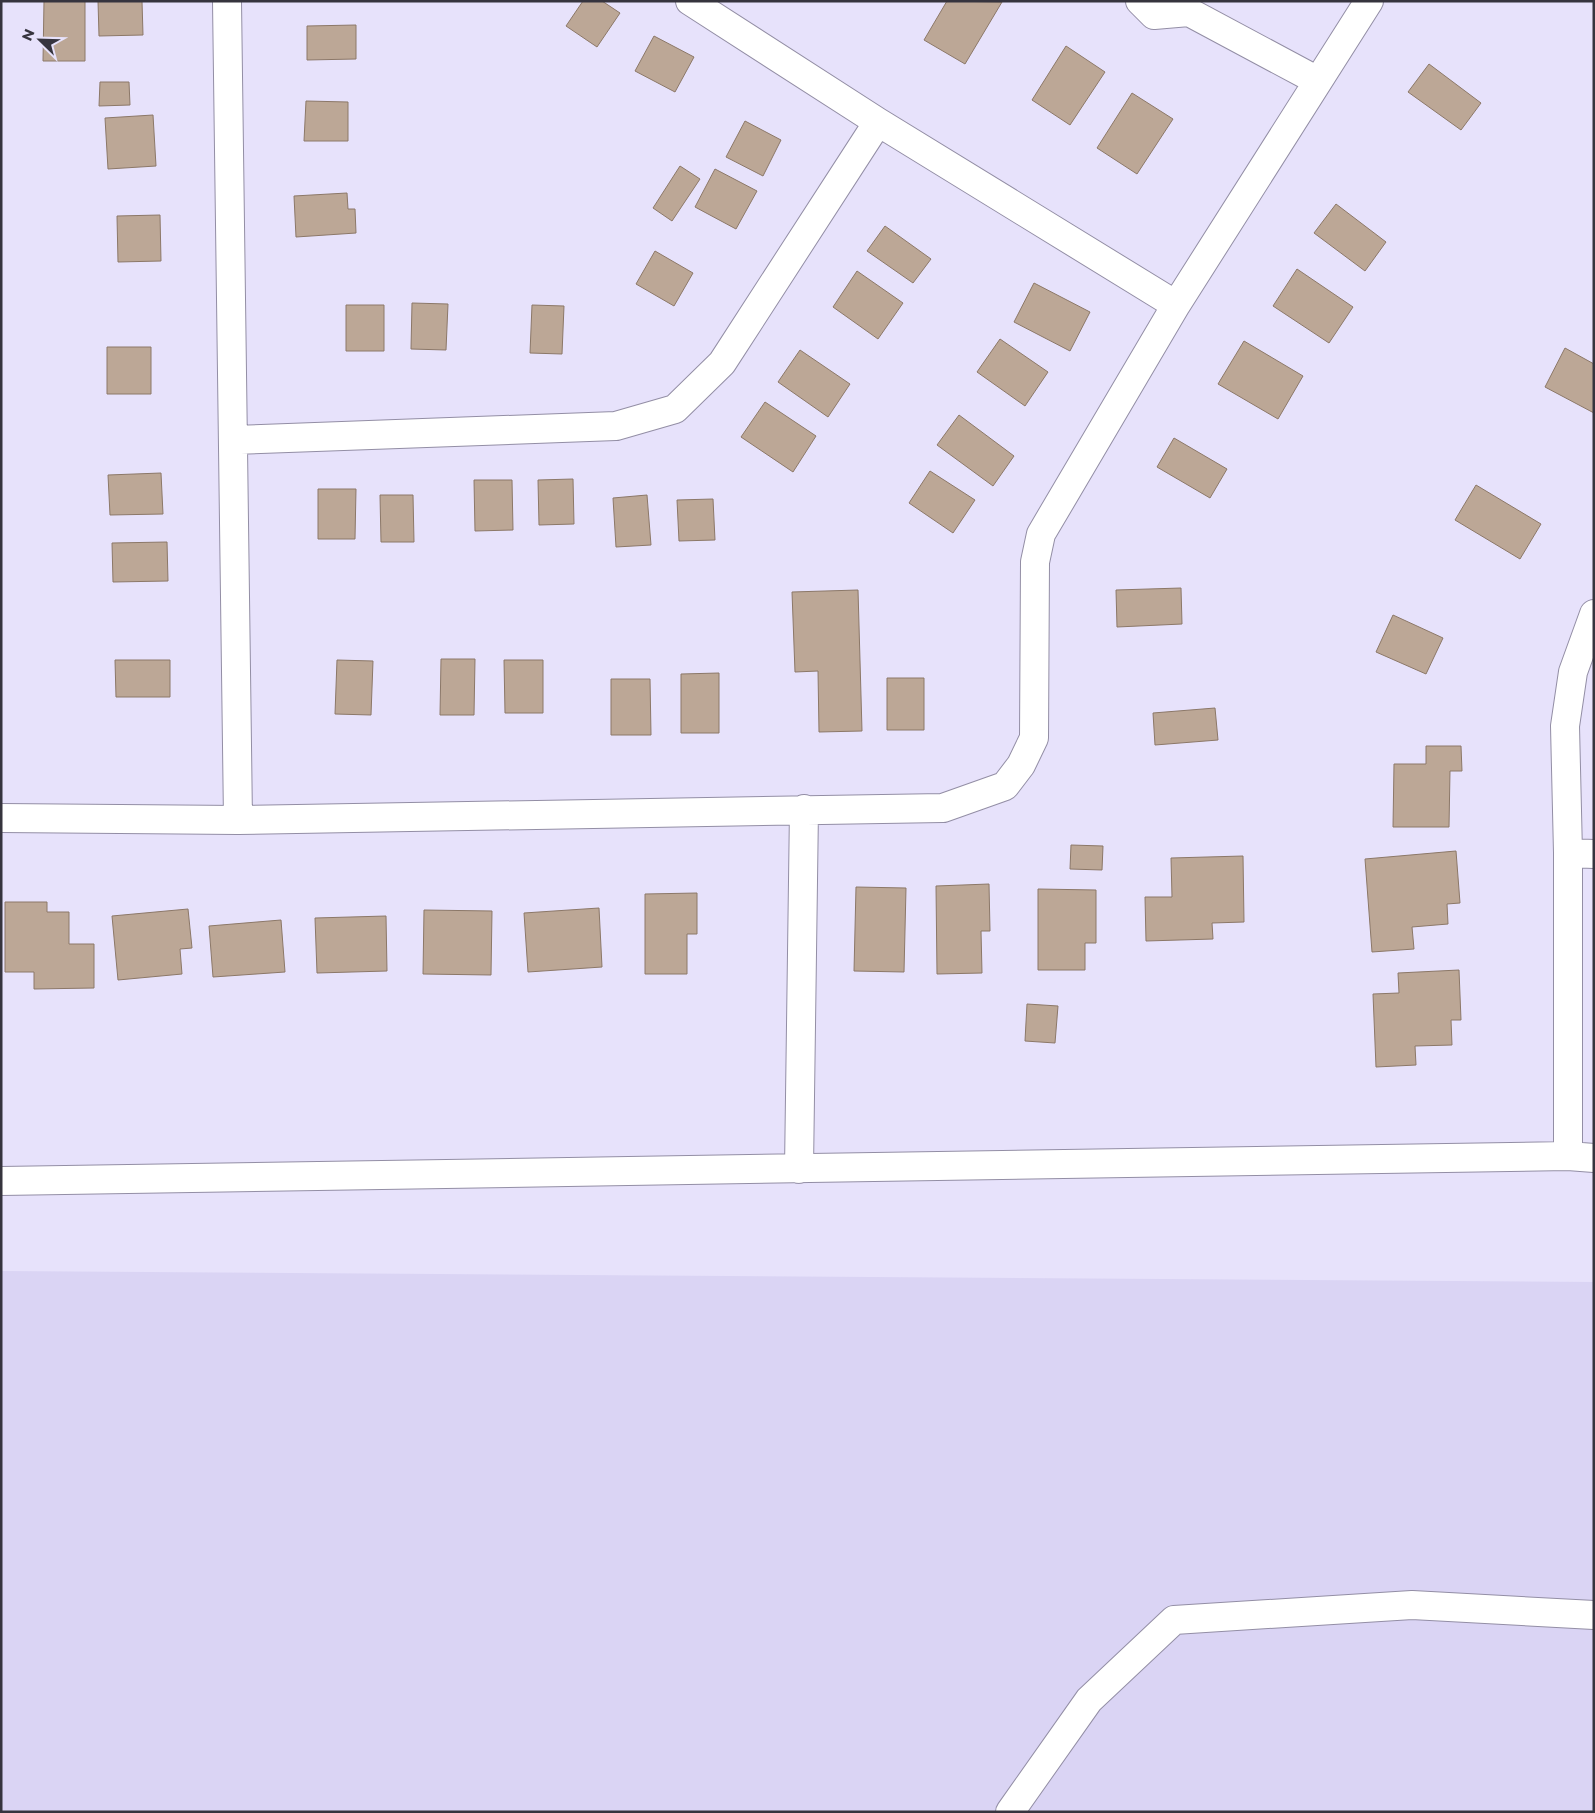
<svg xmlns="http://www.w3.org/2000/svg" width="1595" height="1813" font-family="Montserrat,sans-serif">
	<rect width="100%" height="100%" fill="#e7e2fb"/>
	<path fill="#dad4f4" d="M1,1271L1594,1282V1812H1Z"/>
	<path fill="#bca796" stroke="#8c7868" d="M44,1H85V61H43Z
		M98,1H142L143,35L99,36Z
		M583,1H602L620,13L597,47L566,26Z
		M947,1L1002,2L965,64L924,40Z
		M356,25V59L307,60V26Z
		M654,36L694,57L675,92L635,71Z
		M1066,46L1105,72L1070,125L1032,100Z
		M1429,64L1481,103L1461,130L1408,92Z
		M100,82H129L130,105L99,106Z
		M1132,93L1173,119L1137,174L1097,148Z
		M306,101L348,102V141H304Z
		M153,115L156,166L108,169L105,118Z
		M745,121L781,140L763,176L726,157Z
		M680,166L700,179L672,221L653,208Z
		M715,169L757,191L736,229L695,207Z
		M347,193L348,209H355L356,233L296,237L294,196Z
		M1336,204L1386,242L1365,271L1314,233Z
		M160,215L161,261L118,262L117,216Z
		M885,226L931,259L913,283L867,251Z
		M655,251L693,273L674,306L636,284Z
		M1297,269L1353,307L1329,343L1273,306Z
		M857,271L903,303L878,339L833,307Z
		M1034,283L1090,312L1070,351L1014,322Z
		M412,303L448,304L446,350L411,349Z
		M346,305H384V351H346Z
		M532,305L564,306L562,354L530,353Z
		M1000,339L1048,372L1025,406L977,372Z
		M1244,341L1303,376L1278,419L1218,384Z
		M107,347H151V394H107Z
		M1565,348L1594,364V413L1545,387Z
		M800,350L850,384L828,417L778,382Z
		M765,402L816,436L793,472L741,437Z
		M959,415L1014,456L993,486L937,445Z
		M1174,438L1227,469L1210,498L1157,467Z
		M930,471L975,500L953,533L909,503Z
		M161,473L163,514L110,515L108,475Z
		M573,479L574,524L539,525L538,480Z
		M474,480H512L513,530L475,531Z
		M1476,485L1541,524L1520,559L1455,520Z
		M318,489H356L355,539H318Z
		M380,495H413L414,542H381Z
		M647,495L651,545L616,547L613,498Z
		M713,499L715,540L679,541L677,500Z
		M167,542L168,581L113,582L112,543Z
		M1181,588L1182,624L1117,627L1116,590Z
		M858,590L862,731L819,732L818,671L795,672L792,592Z
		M1393,615L1443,638L1426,674L1376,652Z
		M441,659H475L474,715H440Z
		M115,660H170V697H116Z
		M337,660L373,661L371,715L335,714Z
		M504,660H543V713H505Z
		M719,673V733H681V674Z
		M887,678H924V730H887Z
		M611,679H650L651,735H611Z
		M1215,708L1218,740L1155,745L1153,713Z
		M1426,746H1461L1462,771H1450L1449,827H1393L1394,764H1426Z
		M1071,845L1103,846L1102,870L1070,869Z
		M1456,851L1460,903L1447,904L1448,924L1412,927L1414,949L1372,952L1365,859Z
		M1243,856L1244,922L1212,923L1213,939L1146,941L1145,897H1172L1171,858Z
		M989,884L990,931H981L982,973L937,974L936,886Z
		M856,887L906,888L904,972L854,971Z
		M1038,889L1096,890V943H1085V970H1038Z
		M697,893V934H687V974H645V894Z
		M5,902H47V912H69V944H94V988L34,989V972H5Z
		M599,908L602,967L528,972L524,913Z
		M188,909L192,948L180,949L182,974L118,980L112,916Z
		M424,910L492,911L491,975L423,974Z
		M386,916L387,971L317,973L315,918Z
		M281,920L285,972L213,977L209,926Z
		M1459,970L1461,1020H1451L1452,1045L1415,1046L1416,1065L1376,1067L1373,994L1399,993L1398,973Z
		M1027,1004L1058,1006L1055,1043L1025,1041Z"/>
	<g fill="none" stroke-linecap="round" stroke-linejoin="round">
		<g stroke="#938ea5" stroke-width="30">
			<path id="minor" d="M227,1L238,820
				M690,1L878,122L1176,305
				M1140,1L1154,15L1189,12L1318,81
				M233,440L616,426L675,409L722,363L878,122
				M1,818L238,820L943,808L1005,786L1021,765L1034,738L1035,562L1041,534L1176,305L1369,1
				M1568,853L1594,854
				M1568,1156V853L1565,726L1573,672L1594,614
				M799,1169L804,809
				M1,1181L1568,1156L1594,1158
				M1010,1812L1089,1700L1174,1620L1412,1605L1594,1615"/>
		</g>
		<use href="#minor" stroke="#fff" stroke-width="28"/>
	</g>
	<rect width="1595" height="1813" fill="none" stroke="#36343e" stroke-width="5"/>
	<g transform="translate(40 40) rotate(293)" stroke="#e7e2fb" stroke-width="4" paint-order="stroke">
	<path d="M0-4L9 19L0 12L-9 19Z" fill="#36343e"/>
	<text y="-8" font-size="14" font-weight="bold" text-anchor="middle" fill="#36343e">N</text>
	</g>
</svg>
